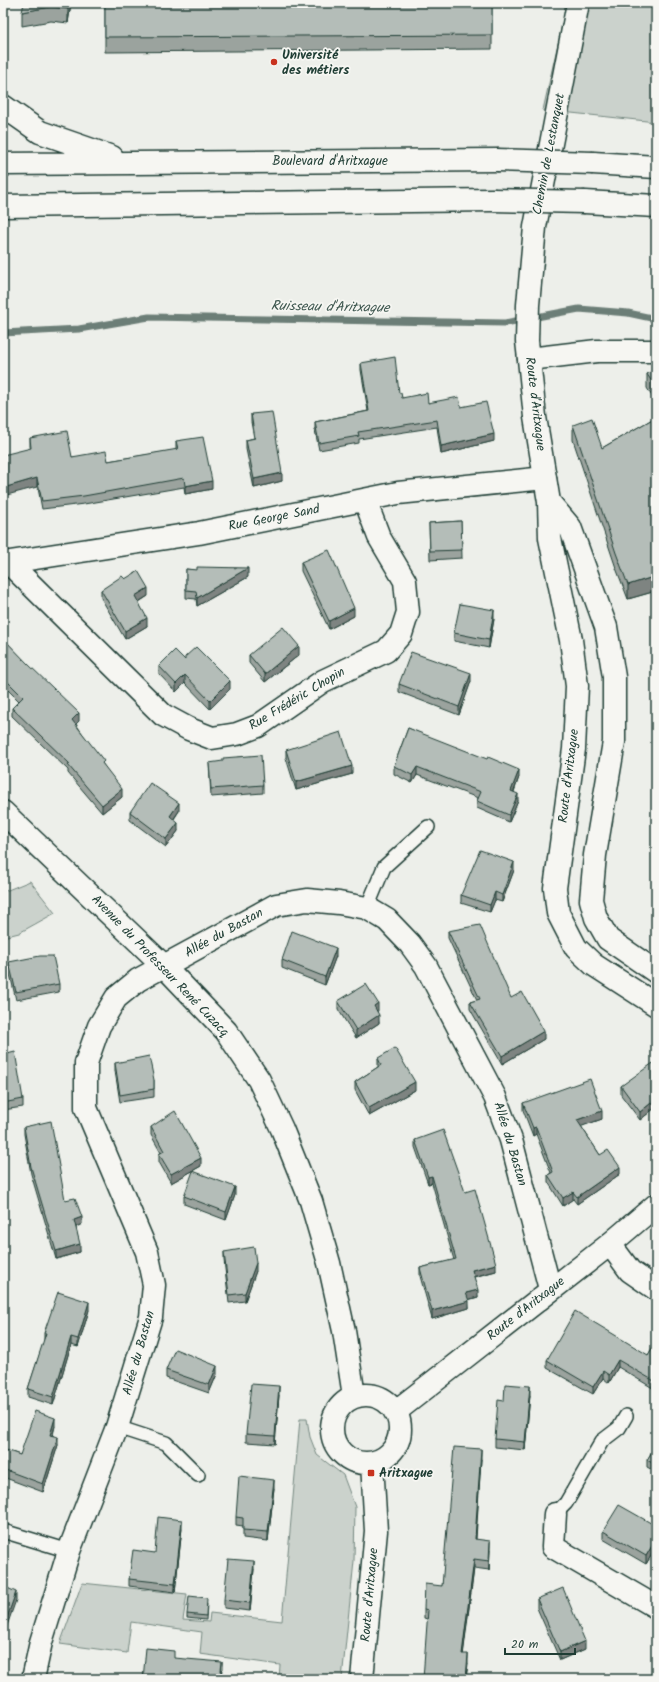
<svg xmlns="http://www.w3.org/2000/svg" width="659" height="1682" font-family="Kalam,sans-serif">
	<rect width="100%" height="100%" fill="#edefea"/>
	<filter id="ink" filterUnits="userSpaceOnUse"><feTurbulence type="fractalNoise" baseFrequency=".025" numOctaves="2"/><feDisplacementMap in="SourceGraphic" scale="8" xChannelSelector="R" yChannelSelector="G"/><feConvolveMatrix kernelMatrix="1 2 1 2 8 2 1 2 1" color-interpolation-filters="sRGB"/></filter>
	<g filter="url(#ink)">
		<path fill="#cbd2cc" stroke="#758880" d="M567,3H656V122L543,110Z
			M30,881L55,913L19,933L3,937V892Z
			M300,1419H307L310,1437L317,1455L343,1475L355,1507L354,1561L342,1679H279L280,1665L200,1654L202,1632L131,1622L127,1653L60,1644L82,1583L187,1594L183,1620L209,1622L210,1613L282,1621Z"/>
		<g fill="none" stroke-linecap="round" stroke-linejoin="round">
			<path stroke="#6c7e77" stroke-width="7" d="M3,333L79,329L149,317L505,323L579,309L628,313L656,319"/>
			<g stroke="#1f3d34" stroke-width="16">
				<path id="service" d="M367,908L384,867L428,827
					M117,1427L166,1443L198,1475
					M555,1514L566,1503L602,1441L619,1428L626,1416
					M3,1531L69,1551"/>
			</g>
			<g stroke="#1f3d34" stroke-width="25">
				<path id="minor" d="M529,359L597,351H656
					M3,563L199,533L398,493L545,478
					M9,563L163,715L189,729L212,738L237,734L258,726L323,681L386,651L401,634L408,612L405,581L379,537L365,500
					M610,1244L630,1271L656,1289
					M555,1514L553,1547L656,1607
					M33,1679L41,1642L69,1551L117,1427L151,1317L154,1285L147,1252L86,1108V1063L99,1026L116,998L138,980L276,905L307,900L339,903L367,908L387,920L410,944L426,966L495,1097L511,1140L550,1289"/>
			</g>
			<g stroke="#1f3d34" stroke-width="25">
				<path id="tertiary" d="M578,3L535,227L528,305L527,341L529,359L535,417L549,502L550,538L571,640L577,686L574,749L555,888L558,913L576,948L594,965L656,1005
					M549,502L570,527L606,627L614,677V742L595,855L591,900L596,918L608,939L656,972
					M3,812L164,966L226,1031L259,1080L282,1129L311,1201L329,1263L344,1331L354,1396
					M332 1429a34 34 0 1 1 68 0a34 34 0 1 1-68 0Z
					M395,1412L610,1244L656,1205
					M362,1679L376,1531L372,1463"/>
			</g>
			<g stroke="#1f3d34" stroke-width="25">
				<path id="primary" d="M3,106L40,132L112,157
					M593,163L656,167
					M3,164L497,160
					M585,202L656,206
					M3,206L493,200"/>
			</g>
			<use href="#service" stroke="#f6f6f2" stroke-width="13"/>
			<use href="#minor" stroke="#f6f6f2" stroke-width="22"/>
			<use href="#tertiary" stroke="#f6f6f2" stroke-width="22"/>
			<use href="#primary" stroke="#f6f6f2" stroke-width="22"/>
			<g stroke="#1f3d34" stroke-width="25" stroke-linecap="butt">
				<path id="primary-bridge" d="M497,160L593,163
					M493,200L585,202"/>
			</g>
			<use href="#primary-bridge" stroke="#f6f6f2" stroke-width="22"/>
		</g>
		<path fill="#9ba39e" stroke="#1f3d34" d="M71,3L68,23L51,21L22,26V12Z
			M105,3H492V49L105,52Z
			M361,363L399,393L402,398L428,403L461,407L494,441L441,454L437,427L359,439V443L319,450L315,430V422L368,411L361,370Z
			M656,369V403L647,388V374Z
			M251,414L282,481L254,488L246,449V440L254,438L251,422Z
			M656,417V591L628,599L616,568L573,440V425L602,448Z
			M30,438L72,457L108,461L176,450V441L212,489L185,494L184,487L84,504L42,509L30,446Z
			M461,521L462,558L430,560L429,523Z
			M301,562L354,616L329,629L301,571Z
			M186,569L248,577L197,606L196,599L186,598Z
			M125,579L148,596L139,602L147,626L125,639L101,598V590Z
			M494,619L489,648L454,641V633Z
			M3,638L79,721L76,724L104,766L122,797L102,813L68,773V770L12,716V708L19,701L3,685Z
			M249,655H299L265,682L249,663Z
			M185,660L230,689L210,709L185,683L176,692L159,674V666Z
			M471,681L459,715L399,692V684Z
			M408,728L519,777L514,792L518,801L509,822L477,808V801L478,798L417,775L412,783L394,774V766Z
			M286,750L352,774L296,790L286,758Z
			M209,763L263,785V793L211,797Z
			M179,811L174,819L178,831L166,847L130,820V812Z
			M514,870L502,902L495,900L490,912L461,903V895Z
			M448,931L544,1039L502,1064L470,1009V1002L477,1000L448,938Z
			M336,956L325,985L282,968V960Z
			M9,962L59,984V992L16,1000L9,970Z
			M338,1001L378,1011L377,1012L379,1023L356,1038L338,1009Z
			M3,1055L23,1099V1107L3,1110Z
			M378,1058L415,1090L369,1116L355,1090V1082L378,1067Z
			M115,1063L154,1080V1097L120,1102L115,1071Z
			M656,1067V1107L640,1120L621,1095V1086Z
			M523,1103L602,1119L581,1126L600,1155L620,1174L577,1204L573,1199L563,1206L548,1182V1175L551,1173L536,1134L533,1136L523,1110Z
			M24,1127L65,1200L82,1224L76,1227L80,1252L56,1259L31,1174L24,1134Z
			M151,1127L201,1166L171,1183L159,1162V1154L161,1153L151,1135Z
			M415,1140L465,1192L496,1271L474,1277L478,1297L468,1300L469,1308L432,1319L420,1276V1268L454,1260L432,1183L428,1184L415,1147Z
			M235,1195L226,1220L184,1204V1196Z
			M224,1252L256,1271L245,1301L229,1303L224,1260Z
			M89,1310L78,1347L71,1345L53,1405L28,1397V1389L44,1341V1333Z
			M656,1342V1390L618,1367L609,1383L603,1378L593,1394L547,1368V1360L648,1355Z
			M166,1370L217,1374L209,1393L166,1378Z
			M279,1395L275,1444L246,1442V1434Z
			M530,1395L525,1450L495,1447V1439L504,1401Z
			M55,1426L53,1435L58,1445L43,1492L3,1477V1449L20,1455Z
			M656,1445V1472L647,1467V1460Z
			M481,1459L476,1539L490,1550L489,1570L474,1568L463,1654L468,1664L427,1619L424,1618V1609L442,1586Z
			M274,1488L268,1541L243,1538V1526L236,1525V1517Z
			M656,1526V1548L646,1564L603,1539V1531Z
			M182,1528L175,1592L129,1586V1579Z
			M254,1569L250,1611L224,1608V1600Z
			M537,1599L585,1649L560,1660L537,1608Z
			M207,1603L206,1620L187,1618V1614Z"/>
		<path fill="#7e8481" stroke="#1f3d34" d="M68,3H71L68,23Z
			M494,434V441L441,454V446Z
			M282,473V481L254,488V479Z
			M37,478V487L3,496V488Z
			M212,481V489L185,494V486Z
			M248,568V577L197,606V598Z
			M656,576V591L628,599V585Z
			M148,588V596L135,604V596Z
			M354,608V616L329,629V621Z
			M494,610V619L489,648V640Z
			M147,618V626L125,639V631Z
			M299,646V655L265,682V674Z
			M471,673V681L459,715V707Z
			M185,675V683L176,692V684Z
			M230,681V689L210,709V701Z
			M79,713V721L72,728V720Z
			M352,766V774L296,790V782Z
			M417,767V775L412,783V775Z
			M519,770V777L511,799V791Z
			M122,789V797L102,813V805Z
			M518,794V801L509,822V815Z
			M179,803V811L170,824V816Z
			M178,823V831L166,847V839Z
			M514,862V870L502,902V895Z
			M495,892V900L490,912V905Z
			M336,948V956L325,985V977Z
			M378,1003V1011L374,1014V1006Z
			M379,1015V1023L356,1038V1030Z
			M544,1031V1039L502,1064V1056Z
			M415,1082V1090L369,1116V1108Z
			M656,1099V1107L640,1120V1112Z
			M602,1111V1119L577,1128V1120Z
			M536,1127V1134L533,1136V1128Z
			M201,1158V1166L171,1183V1174Z
			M620,1167V1174L577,1204V1197Z
			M432,1176V1183L428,1184V1177Z
			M235,1187V1195L226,1220V1212Z
			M573,1192V1199L563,1206V1198Z
			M82,1217V1224L74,1228V1220Z
			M80,1244V1252L56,1259V1251Z
			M256,1263V1271L245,1301V1293Z
			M496,1264V1271L472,1277V1270Z
			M478,1290V1297L466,1300V1293Z
			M469,1301V1308L432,1319V1311Z
			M89,1302V1310L78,1347V1339Z
			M71,1337V1345L53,1405V1397Z
			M618,1360V1367L609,1383V1375Z
			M217,1366V1374L209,1393V1385Z
			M603,1371V1378L593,1394V1387Z
			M279,1386V1395L275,1444V1436Z
			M530,1386V1395L525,1450V1442Z
			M55,1418V1426L50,1443V1435Z
			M58,1437V1445L43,1492V1484Z
			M481,1449V1459L475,1548V1539Z
			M274,1480V1488L268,1541V1532Z
			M182,1520V1528L175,1592V1584Z
			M656,1539V1548L646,1564V1556Z
			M490,1541V1550L489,1570V1561Z
			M474,1559V1568L462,1664V1654Z
			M254,1561V1569L250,1611V1603Z
			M16,1592V1600L3,1637V1629Z
			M585,1641V1649L560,1660V1652Z
			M468,1654V1664L466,1679Z
			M222,1662V1669L221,1679H220Z"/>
		<path fill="#b4bdb8" stroke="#1f3d34" d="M24,3H68V9L51,7L22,12Z
			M105,3H492V35L105,37Z
			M395,357L399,393H401L402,398L427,393L428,403L459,397L461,407L486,402L494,434L441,446L437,420L358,432L359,436L319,443L315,422L369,411L361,363Z
			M656,369V388L647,374Z
			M272,412L282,473L254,479L246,440L255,438L251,414Z
			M656,417V576L628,585L616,553L573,425L592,418L602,448Z
			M67,431L72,457L106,451L108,461L178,449L176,441L203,437L212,481L185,486L184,478L84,496L42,501L37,478L3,488V455L31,448L30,438Z
			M461,521L462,550L430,551L429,523Z
			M329,550L354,608L329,621L301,562Z
			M197,567L248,568L197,598L196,591L186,590V569L197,570Z
			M138,571L148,588L135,596L147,618L125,631L101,590L122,576L125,579Z
			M460,604L494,610L489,640L454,633Z
			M283,627L299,646L265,674L249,655Z
			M3,638L28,664L79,713L72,720L104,761L102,763L122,789L102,805L68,765L70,764L12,708L23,697L3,677Z
			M196,647L230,681L210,701L185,675L176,684L159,666L175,650L185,660V657Z
			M411,652L471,673L459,707L399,684Z
			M408,728L487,759L488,757L519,770L511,791L518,794L509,815L477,801L481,792L417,767L412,775L394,766Z
			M341,732L352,766L296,782L286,750Z
			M261,755L263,785L211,789L209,763L223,761V758Z
			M150,783L179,803L170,816L178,823L166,839L130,812Z
			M480,850L514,862L502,895L495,892L490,905L461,895Z
			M480,925L511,998L522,992L544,1031L502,1056L470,1002L480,999L448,931Z
			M292,931L336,948L325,977L282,960Z
			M40,956H53L59,984L16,992L9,962Z
			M366,984L378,1003L374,1006L379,1015L356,1030L338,1001Z
			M395,1048L415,1082L369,1108L355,1082L381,1065L378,1058Z
			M15,1052L23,1099L3,1103V1055Z
			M149,1056L154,1080V1089L120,1095L115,1063Z
			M653,1063L656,1067V1099L640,1112L621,1086Z
			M590,1079L602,1111L577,1120L600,1155L608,1150L620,1167L577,1197L573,1192L563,1198L548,1175L553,1172L536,1127L533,1128L523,1103Z
			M175,1111L201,1158L171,1174L159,1154L164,1151L151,1127Z
			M51,1121L65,1200L75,1198L82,1217L74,1220L80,1244L56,1251L31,1167L24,1127Z
			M443,1130L465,1192L475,1189L496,1264L472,1270L478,1290L466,1293L469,1301L432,1311L420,1268L456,1259L432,1176L428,1177L415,1140Z
			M193,1171L235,1187L226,1212L184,1196Z
			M254,1247L256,1263L245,1293L229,1295L224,1252Z
			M58,1292L89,1302L78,1339L71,1337L53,1397L28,1389L46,1333H44Z
			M575,1311L648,1355L656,1342V1382L618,1360L609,1375L603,1371L593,1387L547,1360Z
			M175,1349L217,1366L209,1385L166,1370Z
			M251,1384L279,1386L275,1436L246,1434Z
			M505,1384L530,1386L525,1442L495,1439L498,1400L504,1401Z
			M35,1411L55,1418L50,1435L58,1437L43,1484L3,1469V1449L20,1455Z
			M656,1445V1465L647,1460Z
			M454,1447L481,1449L475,1539L490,1541L489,1561L474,1559L462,1654H468L466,1679H423L428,1610L424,1609L425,1584L442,1586Z
			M239,1476L274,1480L268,1532L243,1530V1518L236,1517Z
			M619,1505L656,1526V1539L646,1556L603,1531Z
			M158,1517L182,1520L175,1584L129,1579L133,1550L155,1553Z
			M228,1559L254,1561L250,1603L224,1600Z
			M3,1586L16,1592L3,1629Z
			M563,1588L585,1641L560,1652L537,1599Z
			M189,1596L207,1598L206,1616L187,1614Z
			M146,1648L174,1651V1658L222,1662L220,1679H143Z"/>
	</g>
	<g fill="#c8321e" stroke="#f6f6f2" stroke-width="1.5">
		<circle cx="274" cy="62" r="4"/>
		<rect x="367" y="1469" width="8" height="8" rx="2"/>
	</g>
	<g text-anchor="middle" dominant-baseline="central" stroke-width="3.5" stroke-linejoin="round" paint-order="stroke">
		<g font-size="13" font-weight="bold" fill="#1f3d34" stroke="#f6f6f2" text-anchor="start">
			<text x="282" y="55">Université<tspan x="282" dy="15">des métiers</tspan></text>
			<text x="379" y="1473">Aritxague</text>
		</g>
		<g font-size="13" fill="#1f3d34" stroke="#f6f6f2">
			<text transform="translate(549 154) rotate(-79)">Chemin de Lestanquet</text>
			<text x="330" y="161">Boulevard d'Aritxague</text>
			<text transform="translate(535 404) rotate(83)">Route d'Aritxague</text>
			<text transform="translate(274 518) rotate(-11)">Rue George Sand</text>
			<text transform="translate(297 699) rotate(-31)">Rue Frédéric Chopin</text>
			<text transform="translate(569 776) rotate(-83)">Route d'Aritxague</text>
			<text transform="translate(224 933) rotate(-29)">Allée du Bastan</text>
			<text transform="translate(160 966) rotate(46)">Avenue du Professeur René Cuzacq</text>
			<text transform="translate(510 1144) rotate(73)">Allée du Bastan</text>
			<text transform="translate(526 1309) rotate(-38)">Route d'Aritxague</text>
			<text transform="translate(139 1353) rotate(-74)">Allée du Bastan</text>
			<text transform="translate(370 1595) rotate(-85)">Route d'Aritxague</text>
		</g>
		<g font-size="14" font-style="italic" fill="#3f5850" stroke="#f6f6f2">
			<text transform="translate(330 307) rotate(1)">Ruisseau d'Aritxague</text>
		</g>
	</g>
	<rect width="659" height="1682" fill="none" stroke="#f6f6f2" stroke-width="16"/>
	<rect x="8" y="8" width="643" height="1666" fill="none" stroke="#1f3d34" stroke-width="1.5" filter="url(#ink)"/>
	<path d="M505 1648v6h70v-6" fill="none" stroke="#1f3d34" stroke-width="2"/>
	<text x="511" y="1648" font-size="12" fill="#1f3d34" stroke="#f6f6f2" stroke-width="3" paint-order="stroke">20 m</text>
</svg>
